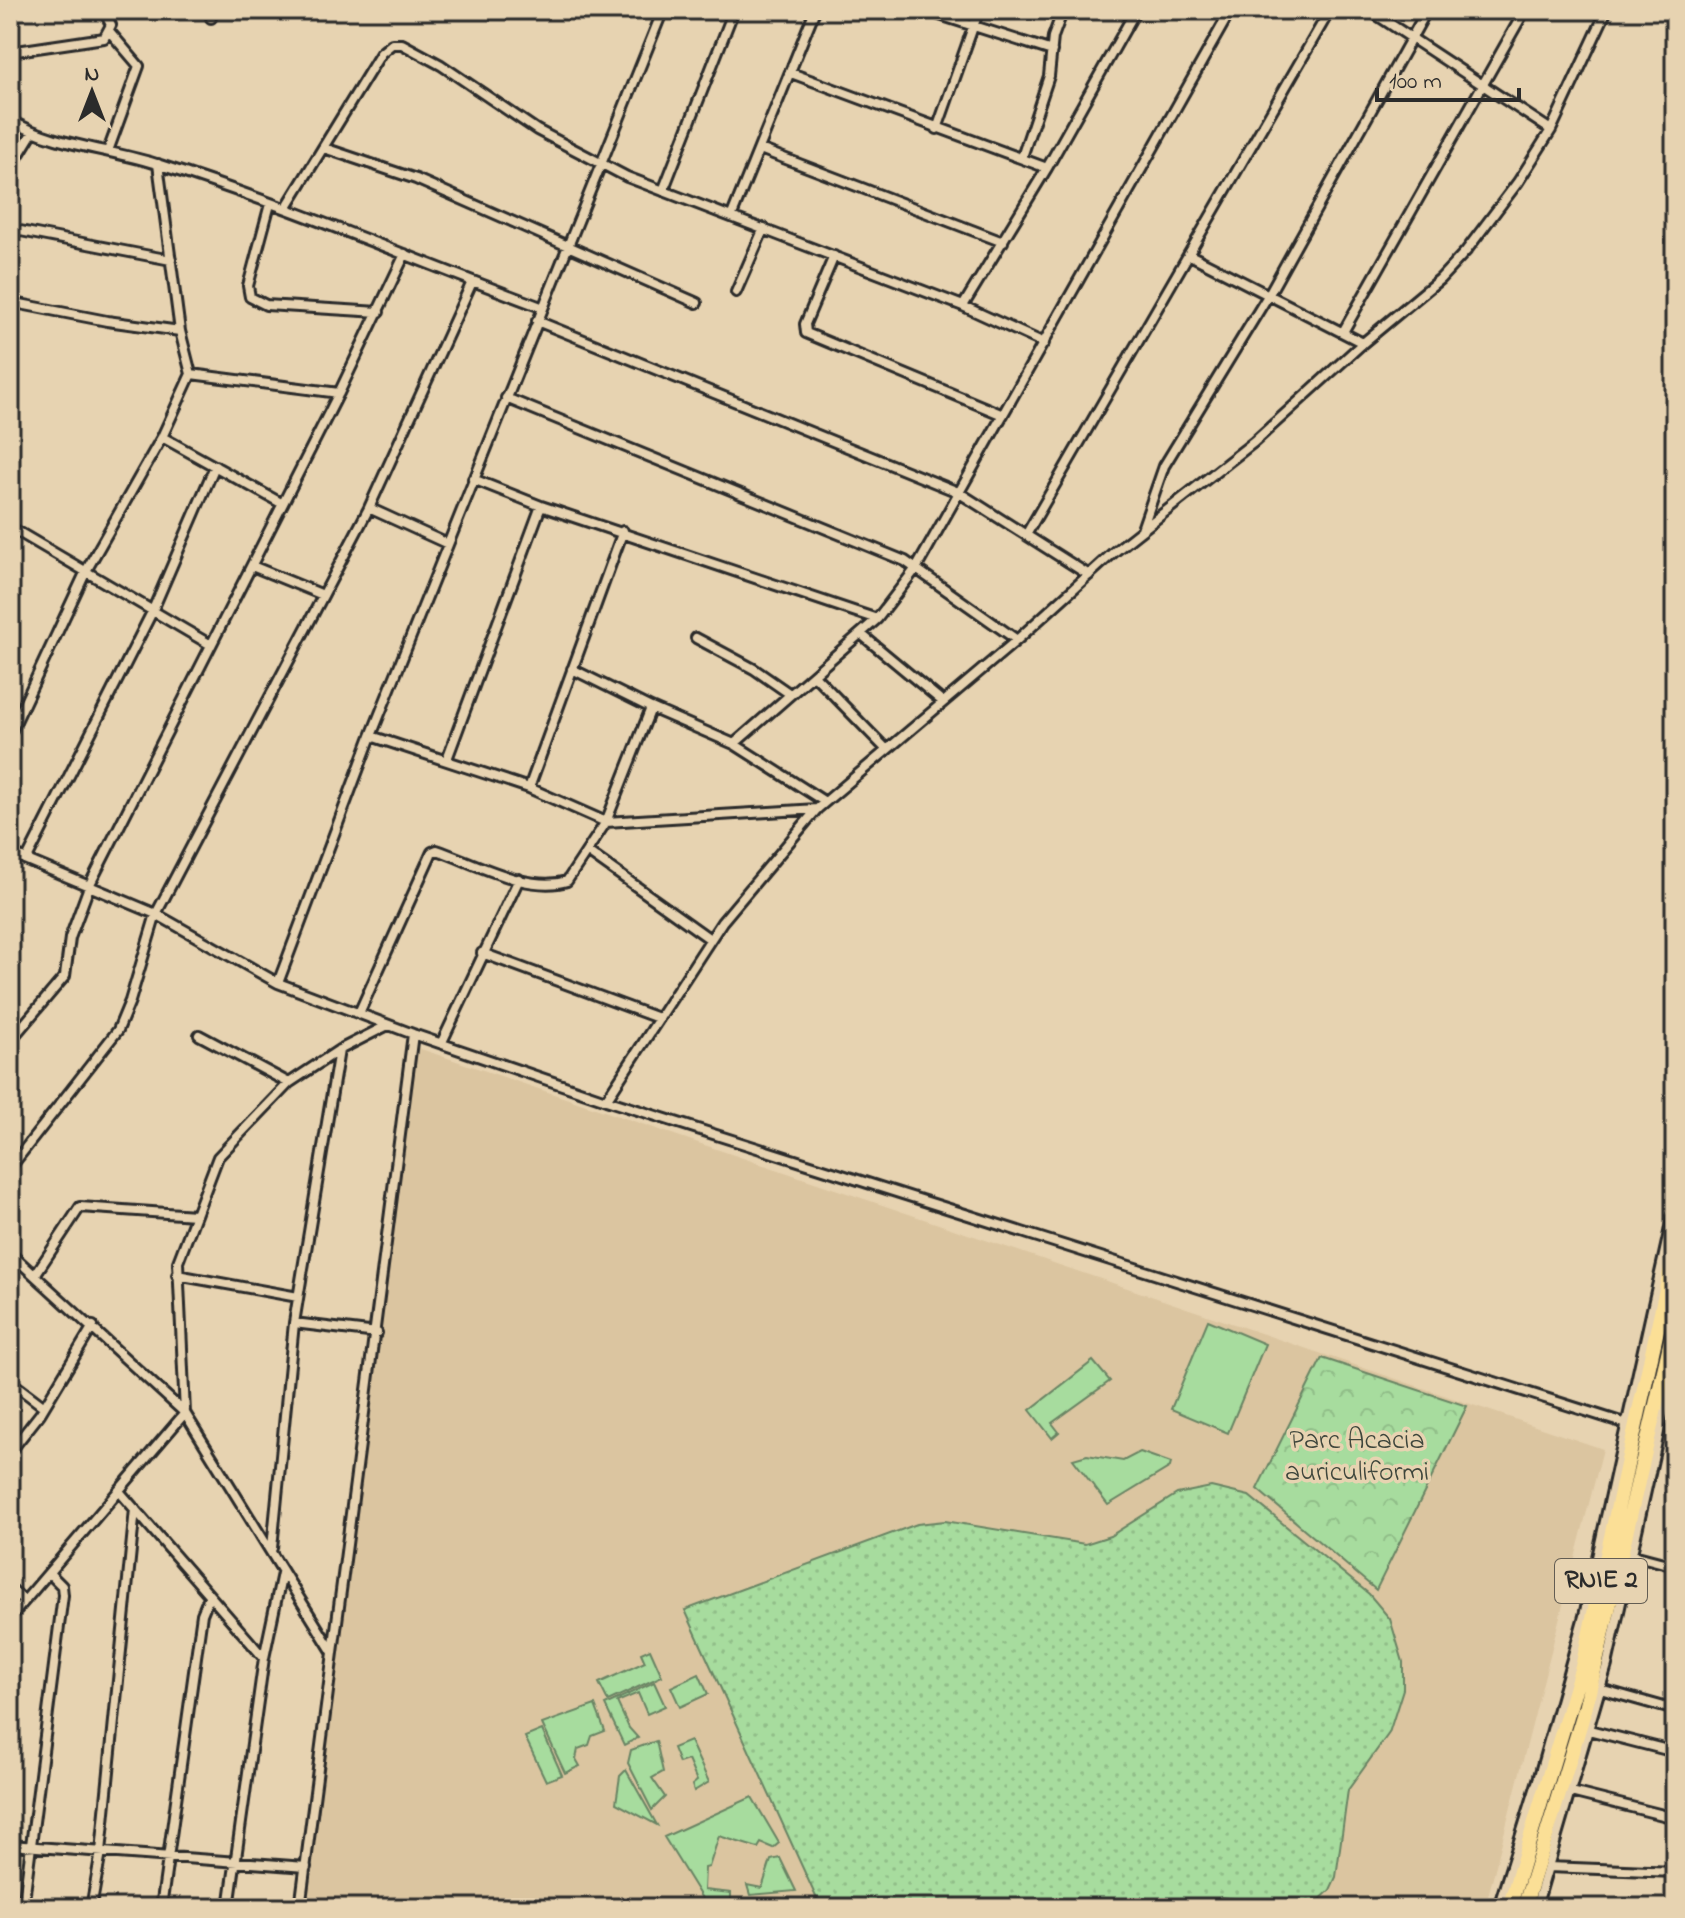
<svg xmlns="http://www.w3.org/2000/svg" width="1685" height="1918" font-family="'Indie Flower',sans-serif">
	<defs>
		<pattern id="forest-crowns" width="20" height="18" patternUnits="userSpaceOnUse" patternTransform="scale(2)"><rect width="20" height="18" fill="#a7dc9e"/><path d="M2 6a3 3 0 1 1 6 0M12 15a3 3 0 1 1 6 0" fill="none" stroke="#90bd88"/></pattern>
		<pattern id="park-dots" width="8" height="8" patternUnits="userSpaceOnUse" patternTransform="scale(2)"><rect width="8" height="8" fill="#a7dc9e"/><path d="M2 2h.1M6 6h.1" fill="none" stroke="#90bd88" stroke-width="1.8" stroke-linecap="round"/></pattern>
	</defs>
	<rect width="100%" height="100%" fill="#e7d3b1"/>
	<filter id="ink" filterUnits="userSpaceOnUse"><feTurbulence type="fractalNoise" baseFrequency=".0125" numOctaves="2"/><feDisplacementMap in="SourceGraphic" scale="16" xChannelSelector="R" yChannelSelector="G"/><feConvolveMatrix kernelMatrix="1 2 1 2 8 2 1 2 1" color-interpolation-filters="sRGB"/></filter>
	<g filter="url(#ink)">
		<path fill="#dbc5a0" d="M415,1047L1603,1449L1485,1908H302L404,1150Z"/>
		<path fill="#a7dc9e" stroke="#698464" stroke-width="2" d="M1208,1320L1265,1344L1228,1433L1171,1409Z
			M1093,1361L1110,1381L1052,1423L1059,1432L1052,1438L1030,1410Z
			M1140,1452L1171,1463L1170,1467L1108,1505L1073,1459L1087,1455L1123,1461Z
			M650,1649L662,1676L608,1701L599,1683L645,1662L641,1653Z
			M699,1674L708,1694L680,1707L671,1687Z
			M654,1682L665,1706L647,1714L638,1693L617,1702L629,1728L638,1738L624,1745L605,1705Z
			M595,1705L605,1731L592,1736L589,1745L578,1749L576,1759L580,1766L565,1773L542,1724Z
			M542,1730L562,1775L546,1781L525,1737Z
			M656,1741L663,1772L652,1778L665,1797L652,1810L628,1763L631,1750Z
			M690,1741L709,1782L694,1791L692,1785L697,1781L688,1760L679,1763L673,1748Z
			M626,1770L657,1825L616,1803L620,1776Z
			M752,1797L779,1843L773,1848L761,1843L758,1848L719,1836L709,1867L705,1868L704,1890L731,1893V1900H703L664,1837Z
			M780,1858L796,1891L750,1895L747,1885L762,1888L771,1860Z"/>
		<path fill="url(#forest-crowns)" stroke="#698464" stroke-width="2" d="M1322,1358L1467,1406L1376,1590L1257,1489Z"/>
		<path fill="url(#park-dots)" stroke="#698464" stroke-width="2" d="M1211,1487L1249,1496L1369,1594L1390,1619L1403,1662V1689L1389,1733L1348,1790L1336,1877L1330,1890L1311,1908L1221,1897L1219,1908H821L685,1610L917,1524L945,1521L1085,1544L1110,1536L1177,1494Z"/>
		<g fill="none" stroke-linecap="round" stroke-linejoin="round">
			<g stroke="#2b2b2b" stroke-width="14">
				<path id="minor" d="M211,10V18
					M924,10L1052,51
					M1369,10L1551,130
					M10,52L104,38L111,25L104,10
					M791,73L1047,168
					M10,120C55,146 111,149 160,165C290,206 414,260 541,307
					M937,129L979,10
					M324,148L416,179L697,303
					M760,149L1003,242
					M108,151L139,66L110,32
					M1022,157L1049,76L1053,37L1063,10
					M10,169L32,133
					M663,191L734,10
					M270,204L248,286L250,297L266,305L379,312
					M286,208L381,53L392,44H402L441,65L537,130L627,177L963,306L1044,343
					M732,215L815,10
					M10,229L171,260
					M1190,255L1363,343
					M834,256L805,324L806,333L1003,415
					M736,292L764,228
					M10,302L107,321L180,331
					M963,306L1047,168L1136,10
					M537,321L958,492L1089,575
					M1343,332L1525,10
					M191,374L339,393
					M506,398L905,561L1017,640
					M162,437L281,503
					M473,479L541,506L877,619
					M369,508L448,544
					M10,527L211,645
					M1142,529L1164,466L1269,294L1427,10
					M1026,535L1330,10
					M252,566L323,595
					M861,634L943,702
					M696,638L754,669L790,694
					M572,669L651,708L734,744L825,802
					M814,675L887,750
					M10,734L86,571L162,437L191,374L180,331L158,164
					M371,736L529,788L606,822L817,809
					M734,744L877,619L917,567L1231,10
					M447,759L541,506
					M529,788L623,531
					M588,852L710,939
					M10,853L156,914L278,983L413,1034L606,1100L1627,1424
					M27,859L152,612L215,466
					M482,953L658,1018
					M278,983L371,736L663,10
					M359,1013L432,852L437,850C475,863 528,893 567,881L606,822L651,708
					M199,1035L289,1083
					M10,1041L65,976L70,938L90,884L339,393L405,254
					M442,1042L519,879
					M606,1100L722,922L817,809L1017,640L1114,552L1254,442L1363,343L1440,279L1466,251L1518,182L1551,130L1607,10
					M10,1168L118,1030L130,1001L156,914L369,508L472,282
					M10,1253L185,1413L332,1651
					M35,1275L80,1207L195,1215
					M177,1275L298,1297
					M294,1323L377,1333
					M10,1381L43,1406
					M10,1452L40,1414L93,1326
					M119,1491L264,1658
					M272,1548L294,1323L339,1050
					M1633,1555L1675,1566
					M10,1588L24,1601
					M10,1618L185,1413L178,1262L218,1157L289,1083L339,1050L388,1025
					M1600,1689L1675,1710
					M1589,1730L1675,1752
					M1571,1792L1675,1818
					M10,1845L306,1867
					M1548,1867L1675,1872
					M23,1908L63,1595L62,1586L49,1573
					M91,1908L101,1852L135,1509
					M161,1908L202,1614L209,1597
					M229,1908L264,1658L282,1573
					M300,1908L413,1034
					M1536,1908L1607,1665L1675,1361"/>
			</g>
			<g stroke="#2b2b2b" stroke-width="16">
				<path id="tertiary" d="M1499,1908L1539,1780L1585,1616L1675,1210"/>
			</g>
			<g stroke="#2b2b2b" stroke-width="20">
				<path id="trunk" d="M1509,1908L1583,1663L1675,1249
					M1524,1908L1585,1709L1675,1323"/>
			</g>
			<use href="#minor" stroke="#e7d3b1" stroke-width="8"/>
			<use href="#tertiary" stroke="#e7d3b1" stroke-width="10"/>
			<use href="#trunk" stroke="#fbdf96" stroke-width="14"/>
		</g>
	</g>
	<g text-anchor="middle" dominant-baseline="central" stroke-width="7" stroke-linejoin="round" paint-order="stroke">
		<rect fill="#e7d3b1" stroke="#635d53" stroke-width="2" x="1555" y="1559" width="92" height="44" rx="6"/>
		<g font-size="26" font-weight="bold" fill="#2b2b2b">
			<text x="1601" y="1581">RNIE 2</text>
		</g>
		<g font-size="28" fill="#3e463c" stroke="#e7d3b1">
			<text x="1357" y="1441">Parc Acacia<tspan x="1357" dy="32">auriculiformi</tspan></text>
		</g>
	</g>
	<rect width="1685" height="1918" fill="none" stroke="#e7d3b1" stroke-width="40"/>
	<rect x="20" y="20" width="1645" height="1878" fill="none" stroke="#2b2b2b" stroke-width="3" filter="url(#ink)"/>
	<g transform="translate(92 92)" stroke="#e7d3b1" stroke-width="6" paint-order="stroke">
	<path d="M0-6L14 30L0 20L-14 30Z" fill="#2b2b2b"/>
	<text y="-12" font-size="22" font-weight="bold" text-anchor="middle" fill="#2b2b2b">N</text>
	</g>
	<path d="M1377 88v12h142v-12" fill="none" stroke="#2b2b2b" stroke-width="4"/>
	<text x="1389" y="88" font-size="24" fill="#2b2b2b" stroke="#e7d3b1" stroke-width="6" paint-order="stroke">100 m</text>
</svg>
